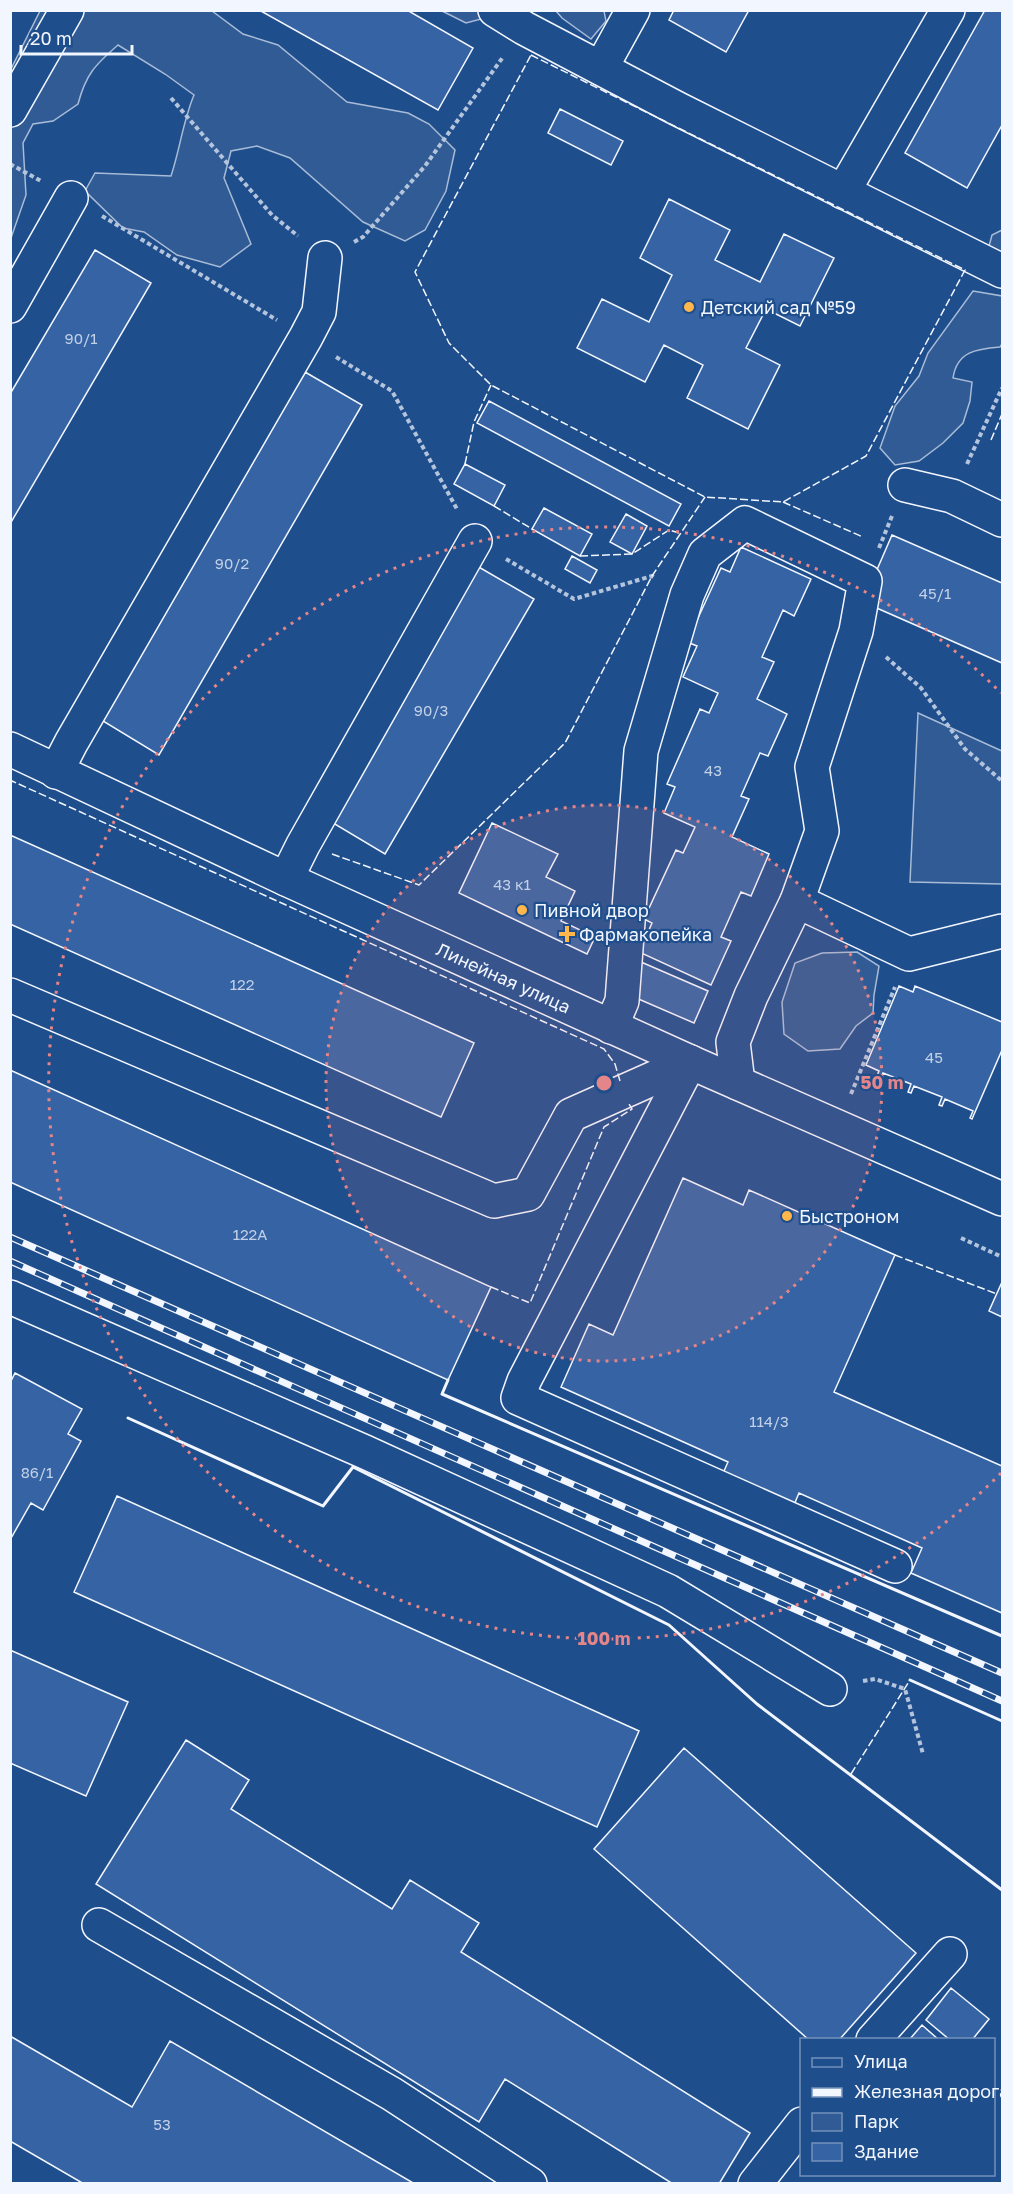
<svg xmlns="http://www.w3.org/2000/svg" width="1013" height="2194" font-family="'Golos Text',sans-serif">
	<rect width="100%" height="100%" fill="#1f4e8c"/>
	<path fill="#305b95" stroke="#a8bbd7" stroke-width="1.5" d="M40,11H212L243,34L278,45L347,102L408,113L429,124L455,150L446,191L425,230L405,241L363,222L290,158L257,146L231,151L224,178L251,244L220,267L177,255L144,232L123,228L85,191L95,173L171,176C180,149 183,121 194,95L165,74L118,45C95,65 86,74 78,104L53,121L33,124L23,143L26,195L11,238V69Z
		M442,11H485V18L466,23Z
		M556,11H604L606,21L591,39L562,18Z
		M1002,230V260L988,250L992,235Z
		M973,291L1002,296V344L1000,347C977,349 957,351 953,378L972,382L970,401L963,423L943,443L919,461L895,465L880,448L895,406L919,376L928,353Z
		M918,713L1002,751V884L910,882Z
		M857,952L879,966L874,995L873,1013L856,1026L840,1049L808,1051L784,1034L782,1002L795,963L822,953Z"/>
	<path fill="#3563a3" stroke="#f2f6ff" stroke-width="1.5" d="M259,10H407L473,48L438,110Z
		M674,10H749L726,52L669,20Z
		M985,10H1002V125L967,188L905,153Z
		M560,109L623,141L611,165L548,133Z
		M669,199L730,230L715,260L760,282L784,234L834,258L800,326L766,309L746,348L780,365L748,429L687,398L703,365L664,345L645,382L577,348L602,299L649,322L672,275L640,258Z
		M95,250L151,283L10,524V394Z
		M305,372L362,405L159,755L103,721Z
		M489,401L681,504L669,526L477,423Z
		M465,464L505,485L494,506L454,484Z
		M544,508L592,534L580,556L532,529Z
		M626,514L647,526L632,554L610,542Z
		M892,535L1002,583V663L863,602Z
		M741,547L811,579L794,616L783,610L762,657L774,662L757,699L787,714L768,756L760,753L741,796L749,799L732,837L769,854L751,896L741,892L721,937L731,941L711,985L639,952L652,923L644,919L676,850L683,853L695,827L664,813L675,787L667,784L700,709L709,713L718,693L683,677L697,646L687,642L721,568L730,572Z
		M572,556L597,570L590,583L565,569Z
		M477,566L534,599L385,854L328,820Z
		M492,823L558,854L546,877L575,891L561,921L595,937L587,954L459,893Z
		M10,835L474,1043L441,1117L10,924Z
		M641,962L708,991L694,1023L627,994Z
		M899,986L913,992L915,986L1002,1022V1050L972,1119L970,1118L973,1111L945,1099L942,1106L939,1105L942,1097L914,1086L911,1093L908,1092L911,1084L883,1073L880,1080L876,1078L879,1071L866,1065Z
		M10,1070L491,1287L448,1380L10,1182Z
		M683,1178L743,1205L749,1190L895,1255L834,1392L1002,1466V1613L911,1573L922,1548L799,1493L791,1512L720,1480L728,1462L561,1387L589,1324L613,1335Z
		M1002,1282V1317L989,1311Z
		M15,1373L82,1409L68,1434L81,1441L43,1510L31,1503L10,1540V1383Z
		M117,1496L639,1731L597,1827L74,1592Z
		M10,1650L128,1702L86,1796L10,1763Z
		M186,1740L249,1780L231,1809L392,1909L410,1880L479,1923L461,1952L750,2133L719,2184H673L505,2079L479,2122L96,1884Z
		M684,1748L916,1953L839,2040H809L594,1849Z
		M951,1988L989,2019L972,2040H950L926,2020Z
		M922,2025L939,2040H909Z
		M10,2036L132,2107L170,2041L415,2184H84L10,2141Z"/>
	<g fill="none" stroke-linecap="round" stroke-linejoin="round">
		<g stroke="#f2f6ff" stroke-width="36">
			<g id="minor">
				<path d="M495,10L524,28L678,109L1002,271"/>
				<path d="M601,68L633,10"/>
				<path d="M10,110L67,10"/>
				<path d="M843,192L948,10"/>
				<path d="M10,306L71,198"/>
				<path d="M905,485L952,496L1002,520"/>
				<path id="s1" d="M10,749L286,879L690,1062L1002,1199"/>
				<path d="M56,772L71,743L306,337L319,312L325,258"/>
				<path d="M286,879L303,845L475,541"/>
				<path d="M797,901L909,954L1002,931"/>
				<path d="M10,995L494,1201L528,1194L571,1115L690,1062"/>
				<path d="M611,1027L622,1001L641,751L687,595L705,554L745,523L865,581L856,631L812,767L822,831L797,901L751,996L733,1042L738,1083"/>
				<path d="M690,1062L524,1381L518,1398L895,1566"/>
				<path d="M10,1297L365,1452L668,1591L830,1689"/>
				<path d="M99,1925L392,2094L530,2184"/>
				<path d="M873,2040L950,1954"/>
				<path d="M755,2184L802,2124"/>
			</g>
		</g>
		<path stroke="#b3c4dc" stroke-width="4" stroke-dasharray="4.5 3" stroke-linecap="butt" d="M171,98L272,215L298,236
			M10,164L41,181
			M102,216L277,320
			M354,242L363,237L425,166L503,57
			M336,357L392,391L458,511
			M967,464L1002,388
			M879,548L892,516
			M506,559L574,599L652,576L655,578
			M886,657L921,688L965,749L1002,781
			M851,1094L895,987
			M961,1238L1002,1257
			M863,1681L875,1679L905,1689L923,1754"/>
		<use href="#minor" stroke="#1f4e8c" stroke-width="33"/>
		<g stroke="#f2f6ff" stroke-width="7">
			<path id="rail" d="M10,1237L1002,1673
				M10,1261L1002,1701"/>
		</g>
		<use href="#rail" stroke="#1f4e8c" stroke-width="4.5" stroke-dasharray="14" stroke-linecap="butt"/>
		<path stroke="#f2f6ff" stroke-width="1.5" stroke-dasharray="8 3" stroke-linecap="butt" d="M531,55L965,270L866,456L783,502L705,497L491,385L449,343L415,272Z
			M991,440L1002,414
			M465,464L474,422L491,385
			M783,502L863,537
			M494,506L532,529
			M580,556L632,554L669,530L679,533
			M10,784L12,781L604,1049L615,1064L620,1081
			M332,854L419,885L565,743L652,576L705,497
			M895,1255L997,1294
			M491,1287L530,1303L604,1127L632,1109L629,1104
			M851,1774L910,1680"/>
		<path stroke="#f2f6ff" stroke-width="3" d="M448,1380L442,1394L1002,1636
			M128,1418L323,1506L353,1467L669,1625L757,1704L1002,1890
			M910,1680L1002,1721"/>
	</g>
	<circle cx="604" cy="1083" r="278" fill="#e38589" fill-opacity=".12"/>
	<g fill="none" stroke="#e38589" stroke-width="3" stroke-dasharray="3 6">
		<circle cx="604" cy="1083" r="278"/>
		<path d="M1001 1473A556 556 0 1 1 1001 693"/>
	</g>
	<g fill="#ffb74d" stroke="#1f4e8c" stroke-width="2">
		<circle cx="689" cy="307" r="6"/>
		<circle cx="522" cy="910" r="6"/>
		<path d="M564 925h6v6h6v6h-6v6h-6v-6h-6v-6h6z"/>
		<circle cx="787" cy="1216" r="6"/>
	</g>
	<g text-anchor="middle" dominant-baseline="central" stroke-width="4.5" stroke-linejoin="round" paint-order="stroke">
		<g font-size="15" fill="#c3d1e8">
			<text x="81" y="338">90/1</text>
			<text x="232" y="563">90/2</text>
			<text x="935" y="593">45/1</text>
			<text x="431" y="710">90/3</text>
			<text x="713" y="770">43</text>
			<text x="512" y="884">43 к1</text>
			<text x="242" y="984">122</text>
			<text x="934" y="1057">45</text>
			<text x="250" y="1234">122А</text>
			<text x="769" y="1421">114/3</text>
			<text x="37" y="1472">86/1</text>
			<text x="162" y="2124">53</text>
		</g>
		<g font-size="18" fill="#f2f6ff" stroke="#1f4e8c" text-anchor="start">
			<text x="701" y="307">Детский сад №59</text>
			<text x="534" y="910">Пивной двор</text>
			<text x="579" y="934">Фармакопейка</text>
			<text x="799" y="1216">Быстроном</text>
		</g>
		<g font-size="18" fill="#f2f6ff" stroke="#1f4e8c">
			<text stroke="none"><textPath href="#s1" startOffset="544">Линейная улица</textPath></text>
		</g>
	</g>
	<circle cx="604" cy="1083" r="9" fill="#e38589" stroke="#1f4e8c" stroke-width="3"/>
	<g font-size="18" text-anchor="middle" font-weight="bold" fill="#e38589" stroke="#1f4e8c" stroke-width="4.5" stroke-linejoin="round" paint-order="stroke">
		<text x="882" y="1089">50 m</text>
		<text x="604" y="1645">100 m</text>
	</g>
	<rect width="1013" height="2194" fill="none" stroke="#f2f6ff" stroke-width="24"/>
	<rect x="800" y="2038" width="195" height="138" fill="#1f4e8c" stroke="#7391ba" stroke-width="1.5"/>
	<rect x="812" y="2058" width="30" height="9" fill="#1f4e8c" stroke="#7391ba" stroke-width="1.5"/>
	<text x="854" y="2068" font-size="18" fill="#f2f6ff">Улица</text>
	<rect x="812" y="2088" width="30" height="9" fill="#f2f6ff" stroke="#7391ba" stroke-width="1.5"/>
	<text x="854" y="2098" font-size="18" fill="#f2f6ff">Железная дорога</text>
	<rect x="812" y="2113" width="30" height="18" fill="#305b95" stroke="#7391ba" stroke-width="1.5"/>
	<text x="854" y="2128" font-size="18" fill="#f2f6ff">Парк</text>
	<rect x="812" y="2143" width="30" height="18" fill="#3563a3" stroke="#7391ba" stroke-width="1.5"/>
	<text x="854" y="2158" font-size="18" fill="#f2f6ff">Здание</text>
	<path d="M21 45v9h111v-9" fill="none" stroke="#f2f6ff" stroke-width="3"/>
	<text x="30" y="45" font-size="18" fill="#f2f6ff" stroke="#1f4e8c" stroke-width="4.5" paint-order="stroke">20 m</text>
</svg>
